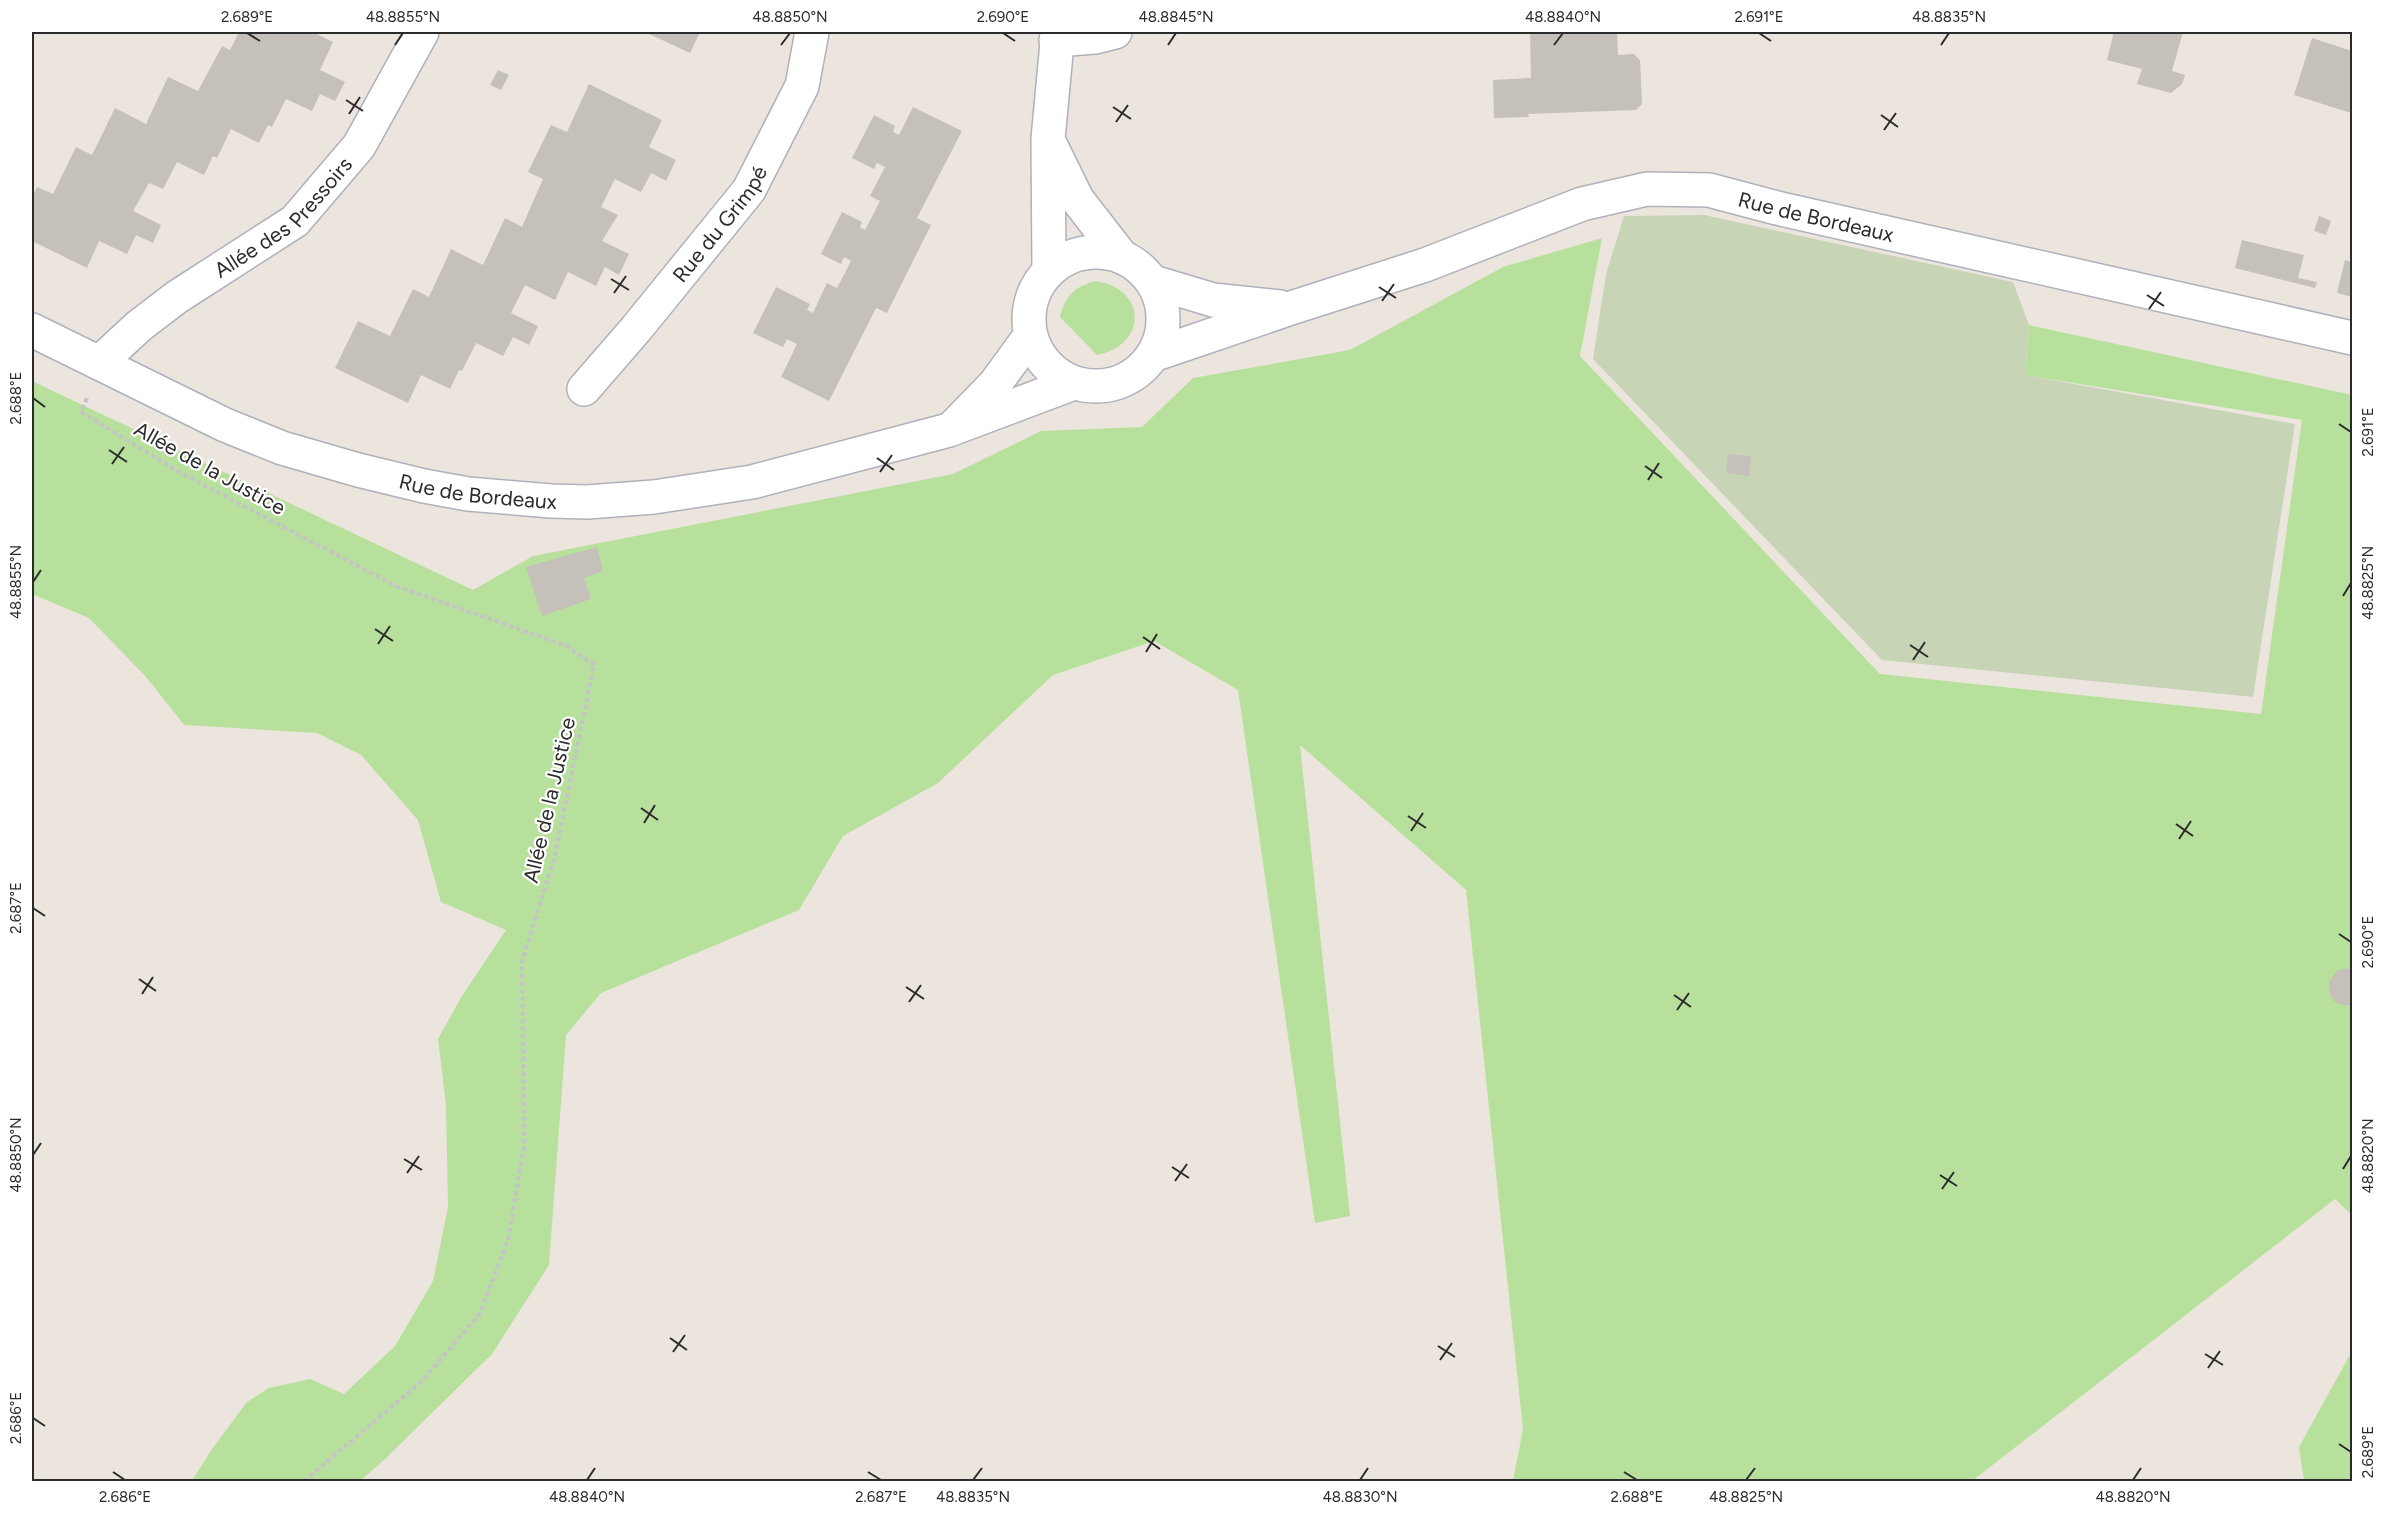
<svg xmlns="http://www.w3.org/2000/svg" width="2384" height="1513" font-family="Figtree,sans-serif">
	<rect width="100%" height="100%" fill="#ece5de"/>
	<path fill="#b8e09d" d="M1602,238L1580,356L1880,674L2261,714L2302,420L2025,375L2029,325L2352,395V1215L2335,1199L1972,1481H1513L1523,1429L1466,890L1300,745L1350,1216L1315,1223L1238,690L1154,641L1053,675L938,783L843,836L799,910L601,993L566,1035L549,1265L492,1354L384,1460L360,1481H192L212,1449L247,1402L269,1388L310,1379L344,1394L395,1346L433,1281L448,1207L446,1105L438,1039L462,996L506,930L441,902L418,820L361,755L317,733L184,725L147,678L89,618L32,594V381L473,590L533,556L953,474L1041,431L1142,427L1193,378L1350,350L1503,267Z
		M1096,281C1147,289 1148,345 1097,355L1060,317C1065,296 1075,286 1096,281Z
		M2352,1351V1481H2304L2299,1447Z"/>
	<path fill="#c7d5b6" d="M1704,215L2013,282L2029,325L2025,375L2295,424L2253,697L1882,660L1593,359L1606,274L1624,216Z"/>
	<path fill="#c5c0b9" d="M239,32H313L333,42L320,70L345,82L335,101L320,94L312,111L286,99L272,127L268,125L259,143L231,129L217,158L213,156L204,175L177,162L163,189L149,183L133,211L161,225L153,243L136,235L127,254L99,241L87,268L32,241V198L37,187L53,194L76,147L92,155L115,108L146,124L168,77L198,91L222,46L230,50Z
		M645,32H700L690,53Z
		M1530,32H1617L1618,55L1634,54L1640,60L1642,104L1636,110L1528,114L1529,117L1494,118L1493,80L1531,78Z
		M2114,32H2183L2172,71L2185,75L2182,84L2171,93L2137,84L2142,69L2107,60Z
		M2312,38L2352,51V107L2351,113L2294,95Z
		M498,70L509,75L501,90L490,85Z
		M589,84L662,120L649,147L676,160L666,181L651,173L641,192L615,179L601,207L618,215L602,241L629,254L619,275L605,267L596,286L568,272L555,300L525,285L511,313L538,326L529,345L513,337L503,356L476,343L462,371L459,370L450,389L421,375L408,403L335,368L358,321L390,336L413,289L429,297L451,249L483,265L505,218L522,227L543,179L528,172L551,125L567,132Z
		M913,107L962,131L917,218L931,225L887,313L876,308L829,401L781,377L797,344L787,339L783,347L753,333L776,287L810,304L807,310L813,313L827,283L837,288L851,261L844,257L841,264L821,254L842,212L862,222L860,227L865,230L880,201L870,196L885,167L877,163L874,169L852,158L874,115L895,126L893,132L899,135Z
		M2319,216L2331,221L2326,235L2314,231Z
		M2242,240L2304,255L2298,278L2317,282L2315,288L2235,268Z
		M2345,260L2352,262V297L2337,293Z
		M1728,454L1751,456L1749,476L1726,473Z
		M597,547L603,571L584,578L591,599L542,616L526,567Z
		M2352,968V1005H2341L2334,1001L2330,995L2329,981L2338,970Z"/>
	<g fill="none" stroke-linecap="round" stroke-linejoin="round">
		<g stroke="#aeb1bb" stroke-width="36">
			<g id="minor">
				<path d="M1056,40L1095,37L1115,32"/>
				<path id="s1" d="M99,363L139,326L177,297L295,221L359,146L422,32"/>
				<path id="s2" d="M584,389L636,329L749,190L802,86L812,32"/>
			</g>
		</g>
		<g stroke="#aeb1bb" stroke-width="36">
			<path id="tertiary" d="M1051,146L1077,199L1122,257
				M1049,270L1048,139L1058,32"/>
		</g>
		<g stroke="#aeb1bb" stroke-width="36">
			<g id="secondary">
				<circle cx="1096" cy="319" r="67"/>
				<path d="M1153,282L1213,300L1280,307"/>
				<path id="s3" d="M32,330L225,425L282,448L358,470L424,486L468,494L551,501L587,502L654,497L752,482L949,430L1074,383"/>
				<path id="s4" d="M1153,355L1291,308L1425,265L1582,204L1647,189L1709,190L1777,208L2352,338"/>
				<path d="M955,425L995,384L1030,336"/>
			</g>
		</g>
		<path stroke="#c4c4c4" stroke-width="4" stroke-dasharray="4.5 3" stroke-linecap="butt" d="M87,398L81,412L181,473L396,586L567,646L594,665L555,855L522,962L524,1146L508,1240L479,1315L421,1382L303,1482"/>
		<use href="#minor" stroke="#fff" stroke-width="33"/>
		<use href="#tertiary" stroke="#fff" stroke-width="33"/>
		<use href="#secondary" stroke="#fff" stroke-width="33"/>
	</g>
	<path fill="none" stroke="#2b2b2b" stroke-width="2" d="M247,33L260,41M1003,33L1015,41M1759,33L1771,41M395,45L403,33M781,45L790,33M1168,45L1176,33M1554,45L1563,33M1941,45L1949,33M346,100L363,111M1113,107L1131,119M349,114L360,97M1881,115L1898,127M1116,122L1128,105M1884,130L1896,113M611,279L629,290M1379,287L1396,298M614,293L626,276M2147,295L2164,306M1382,301L1394,284M2149,309L2161,292M33,398L45,407M2339,424L2351,432M109,450L127,462M877,458L894,470M112,464L124,447M1645,466L1662,478M880,472L892,455M1648,480L1659,463M33,582L41,570M2343,596L2351,583M375,629L393,641M1143,637L1160,649M378,644L390,626M1910,645L1928,657M1146,652L1157,634M1913,660L1925,642M641,808L658,820M1408,816L1426,828M644,823L655,805M2176,824L2193,836M1411,831L1423,813M2179,839L2191,821M33,908L45,916M2339,934L2351,942M139,979L156,991M906,987L924,999M142,994L153,977M1674,995L1691,1007M909,1002L921,985M1677,1010L1689,993M33,1155L41,1143M404,1159L422,1170M1172,1167L1189,1178M2343,1169L2351,1156M407,1173L419,1156M1940,1175L1957,1186M1175,1181L1187,1164M1942,1189L1954,1172M670,1338L687,1350M1438,1346L1455,1357M673,1352L685,1335M2205,1354L2223,1365M1440,1360L1452,1343M2208,1368L2220,1351M33,1418L45,1426M2339,1444L2351,1452M113,1472L125,1480M868,1472L881,1480M1624,1472L1637,1480M587,1480L595,1468M973,1480L982,1468M1360,1480L1368,1468M1746,1480L1755,1468M2133,1480L2141,1468"/>
	<g text-anchor="middle" dominant-baseline="central" stroke-width="4.5" stroke-linejoin="round" paint-order="stroke">
		<g font-size="21" fill="#2b2b2b" stroke="#fff">
			<text stroke="none"><textPath href="#s1" startOffset="236">Allée des Pressoirs</textPath></text>
			<text stroke="none"><textPath href="#s4" startOffset="694">Rue de Bordeaux</textPath></text>
			<text stroke="none"><textPath href="#s2" startOffset="214">Rue du Grimpé</textPath></text>
			<text transform="translate(210 468) rotate(29)">Allée de la Justice</text>
			<text stroke="none"><textPath href="#s3" startOffset="478">Rue de Bordeaux</textPath></text>
			<text transform="translate(549 800) rotate(-77)">Allée de la Justice</text>
		</g>
	</g>
	<rect width="2384" height="1513" fill="none" stroke="#ffffff" stroke-width="66"/>
	<rect x="33" y="33" width="2318" height="1447" fill="none" stroke="#2b2b2b" stroke-width="2"/>
	<g font-size="15" text-anchor="middle" fill="#2b2b2b">
		<text x="247" y="22">2.689°E</text>
		<text x="403" y="22">48.8855°N</text>
		<text x="790" y="22">48.8850°N</text>
		<text x="1003" y="22">2.690°E</text>
		<text x="1176" y="22">48.8845°N</text>
		<text x="1563" y="22">48.8840°N</text>
		<text x="1759" y="22">2.691°E</text>
		<text x="1949" y="22">48.8835°N</text>
		<text transform="translate(16 398) rotate(-90)" y="5">2.688°E</text>
		<text transform="translate(2368 432) rotate(-90)" y="5">2.691°E</text>
		<text transform="translate(16 582) rotate(-90)" y="5">48.8855°N</text>
		<text transform="translate(2368 583) rotate(-90)" y="5">48.8825°N</text>
		<text transform="translate(16 908) rotate(-90)" y="5">2.687°E</text>
		<text transform="translate(2368 942) rotate(-90)" y="5">2.690°E</text>
		<text transform="translate(16 1155) rotate(-90)" y="5">48.8850°N</text>
		<text transform="translate(2368 1156) rotate(-90)" y="5">48.8820°N</text>
		<text transform="translate(16 1418) rotate(-90)" y="5">2.686°E</text>
		<text transform="translate(2368 1452) rotate(-90)" y="5">2.689°E</text>
		<text x="125" y="1502">2.686°E</text>
		<text x="587" y="1502">48.8840°N</text>
		<text x="881" y="1502">2.687°E</text>
		<text x="973" y="1502">48.8835°N</text>
		<text x="1360" y="1502">48.8830°N</text>
		<text x="1637" y="1502">2.688°E</text>
		<text x="1746" y="1502">48.8825°N</text>
		<text x="2133" y="1502">48.8820°N</text>
	</g>
</svg>
